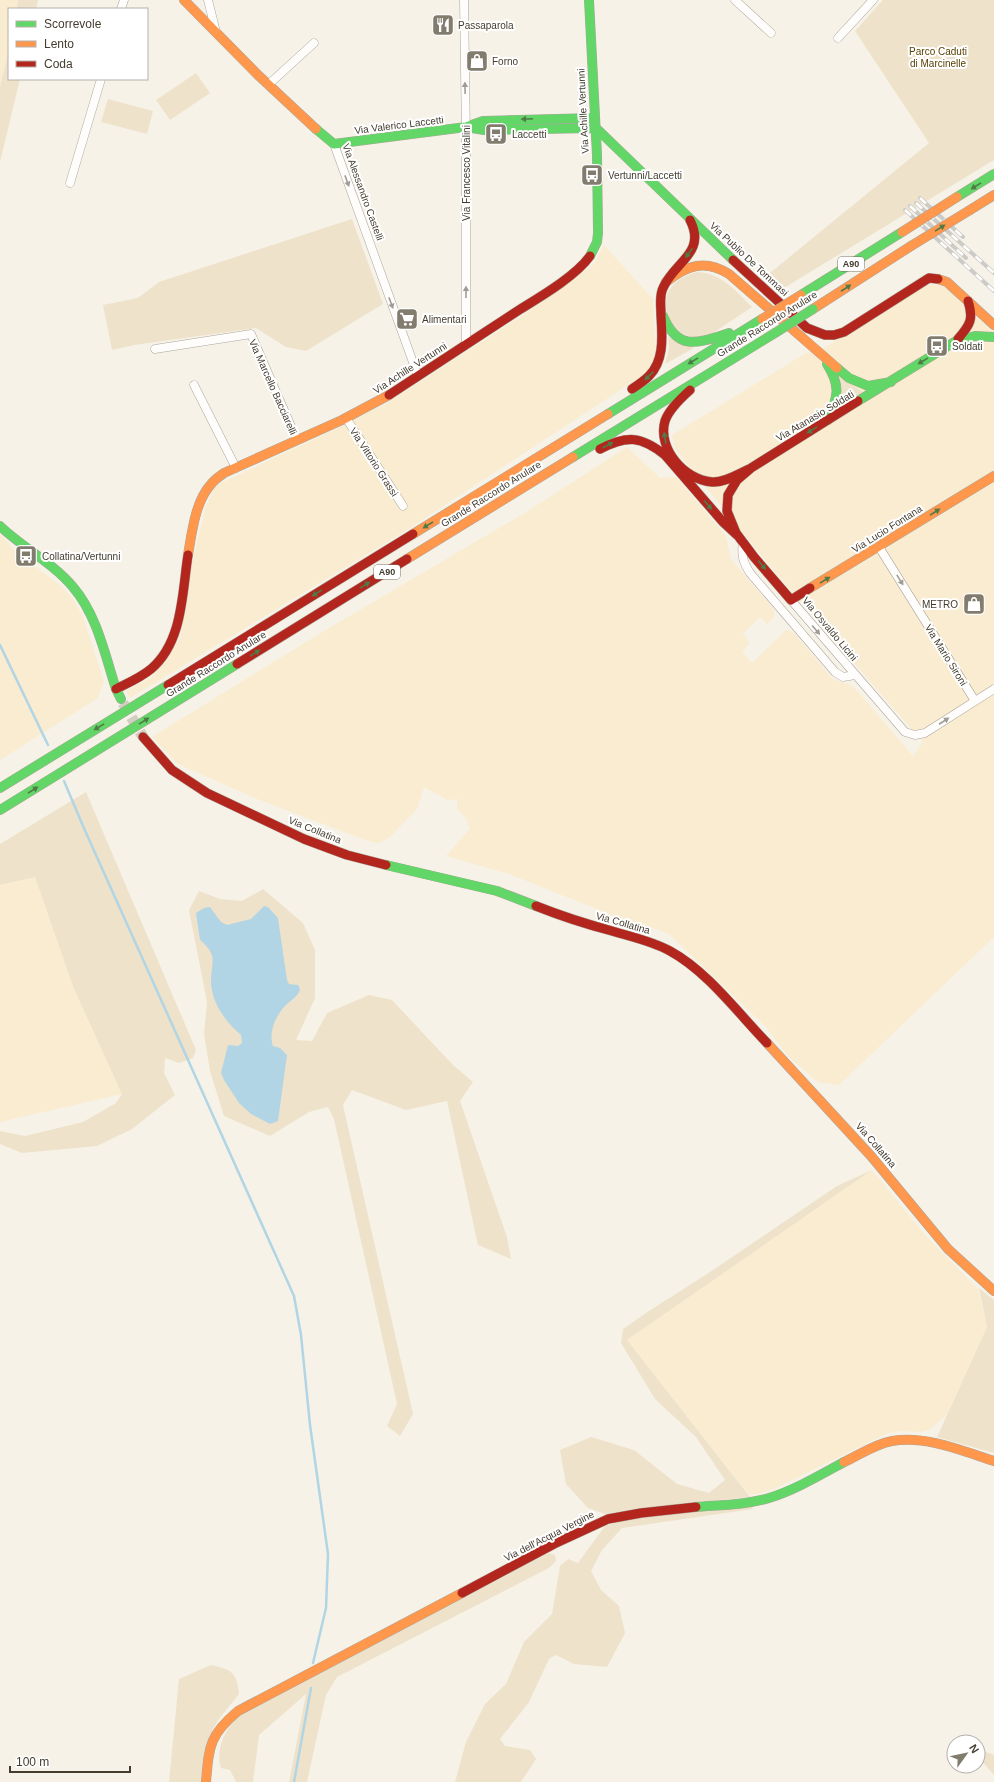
<svg xmlns="http://www.w3.org/2000/svg" width="994" height="1782" font-family="Helvetica,sans-serif">
	<rect width="100%" height="100%" fill="#f7f2e7"/>
	<path fill="#f9ecd0" d="M0,0H18L17,9H9V50L0,87Z
		M604,245L653,299L656,354L646,373L407,530L130,698L126,691L150,678L167,660L181,636L190,572L206,506L215,486L342,426L387,403L528,312L594,264Z
		M932,284L943,286L955,294L994,332V937L839,1085L818,1082L789,1057L765,1026L668,933L617,917L509,874L446,856L470,829L466,818L457,809V799L448,800L424,787L417,809L391,836L384,841L377,843L368,841L257,799L178,764L152,737L319,634L528,511L627,447L660,478L676,477L726,536L731,559L774,610V617L767,624L760,617L743,634L748,640L749,644L742,651L752,663L786,630L792,631L833,679L853,686L913,756L923,742L786,585L737,526L675,449L672,435L806,353L824,348L922,287Z
		M0,534L15,551L61,586L75,602L83,617L104,682L98,698L0,760Z
		M35,877L74,989L122,1094L0,1122V885Z
		M872,1170L926,1236L978,1289L987,1327L947,1414L930,1430L920,1432L900,1431L886,1434L776,1488L758,1494L749,1495L627,1340Z"/>
	<path fill="#eee2ca" d="M18,0H38L36,9H17Z
		M883,0H994V160L779,291L765,277L929,143L855,31Z
		M9,50V79H20L0,162V87Z
		M196,73L210,93L170,120L156,100Z
		M108,99L153,111L147,134L101,122Z
		M352,219L383,304L306,351L286,347L256,328L134,345L112,350L103,305L138,298L159,282Z
		M698,272C721,273 737,292 752,307L710,335C670,351 640,285 698,272Z
		M668,337L694,348L665,364L669,349Z
		M840,377L863,392L838,407Z
		M86,792L196,1050L193,1058L179,1063L165,1058L164,1073L175,1095L132,1129L97,1146L22,1153L0,1144V1131L25,1136L83,1122L116,1103L122,1094L74,989L35,877L0,885V844Z
		M263,889L303,923L315,950V998L296,1040L312,1041L327,1013L369,995L392,1000L453,1065L473,1082L460,1101L507,1237L511,1259L478,1245L447,1101L406,1110L352,1090L343,1105L413,1414L400,1436L387,1426L397,1404L334,1119L328,1107L309,1112L270,1136L224,1116L210,1071L204,1034L207,1002L189,910L199,891L220,899L242,901Z
		M872,1170L627,1340L750,1497L640,1508L605,1514L588,1508L566,1484L560,1450L591,1437L634,1450L677,1484L709,1493L725,1480L696,1437L655,1399L621,1343L623,1329L649,1311L707,1274L837,1186Z
		M979,1288L994,1300V1453L937,1437L987,1327Z
		M752,1506L753,1509L622,1528L602,1550L591,1571L601,1590L619,1606L625,1633L607,1667L574,1664L556,1655L549,1659L529,1702L500,1739L505,1746L530,1750L536,1759L521,1782H455L466,1742L485,1704L506,1684L524,1642L552,1614L560,1566L568,1559L578,1563L605,1526L635,1517Z
		M549,1553L555,1555L556,1561L549,1568L337,1677L326,1695L307,1782H289L306,1694L259,1735L253,1782H236L230,1770L221,1768C215,1749 225,1731 237,1717Z
		M211,1665C232,1670 237,1672 239,1694L219,1719L212,1731L203,1782H169L179,1679Z
		M978,1749L994,1755V1775C988,1768 978,1759 978,1749Z"/>
	<path fill="#b1d5e4" d="M264,906L268,907L278,918L287,980L289,984L298,985L300,989C299,996 291,1000 286,1005C276,1015 268,1032 273,1046L280,1048L287,1055L278,1121L270,1124L251,1114L239,1103L224,1080L221,1073L228,1045L238,1046L242,1043L241,1035C226,1022 212,1004 211,982C211,961 219,956 200,940L196,913L204,908L210,907L221,922L227,925L251,919Z"/>
	<g fill="none" stroke-linecap="round" stroke-linejoin="round">
		<path stroke="#b1d5e4" stroke-width="2.5" d="M0,645L48,745
			M64,781L83,826L294,1296L301,1335L310,1425L328,1554L326,1608L313,1663
			M294,1782L311,1688"/>
		<path stroke="#d3cec2" stroke-width="11" stroke-dasharray="11 5.5" stroke-linecap="butt" d="M123,703L143,737"/>
		<g stroke="#aba69c" stroke-width="9">
			<path id="street" d="M208,0L216,32
				M464,0L466,137V345
				M735,0L771,33
				M121,9L124,0
				M838,38L873,0
				M268,85L314,43
				M334,144L418,376
				M70,183L101,79
				M155,349L251,334L297,440
				M194,385L236,468
				M346,418L403,506
				M743,542C741,555 743,562 750,573L835,672L843,677L855,675
				M879,547L975,701
				M791,600L905,732L915,735L925,733L994,689"/>
		</g>
		<g stroke="#aba69c" stroke-width="10">
			<path id="fast" d="M589,0L597,155L598,233L597,242L590,256
				M466,127L484,130L596,128L733,260
				M316,129L334,144L466,127L483,121L594,118
				M957,197L994,174
				M801,295L902,232
				M663,316C678,352 698,343 729,333
				M827,364C841,386 838,397 828,420
				M837,368L849,378L868,386L891,382
				M858,401L956,341L975,336L994,337
				M608,414L762,319
				M573,457L775,333
				M0,526C23,548 53,563 73,587C97,615 105,655 116,689L121,699
				M0,788L168,685
				M0,810L237,664
				M386,865L497,891L536,906
				M696,1507C720,1505 746,1505 769,1498C795,1490 820,1475 844,1462"/>
		</g>
		<g stroke="#aba69c" stroke-width="10">
			<path id="slow" d="M184,0L258,75L316,129
				M970,210L994,195
				M938,279L947,282L994,325
				M666,282C687,265 705,259 729,274L837,368
				M813,309L911,246
				M413,534L608,414
				M188,555C192,532 195,501 212,483C215,479 220,476 224,473L342,420L389,395
				M407,559L573,457
				M810,588L994,476
				M767,1043L871,1156L948,1249L994,1291
				M844,1462C859,1455 875,1444 892,1441C925,1435 963,1451 994,1461
				M206,1782C209,1747 209,1735 238,1711L462,1593"/>
		</g>
		<g stroke="#aba69c" stroke-width="10">
			<path id="jam" d="M733,260L807,328L825,335H834L844,332L929,278L938,279
				M958,339C970,325 974,319 968,301
				M632,389C638,385 644,381 649,376C665,360 662,335 661,315C661,306 659,296 663,288C674,262 707,253 690,220
				M690,390C681,398 669,409 665,421C657,448 684,480 712,482C724,483 738,474 749,469
				M389,395C432,367 476,338 519,310C540,297 576,276 590,256
				M600,449C627,435 641,436 665,455L723,522L737,535
				M810,588L791,600L754,557L736,533L727,511L728,495L737,480L751,468L858,401
				M237,664L407,559
				M168,685L413,534
				M116,689C128,683 140,678 151,669C183,642 182,593 188,555
				M143,737L172,770L207,793L304,839L347,855L386,865
				M536,906C561,916 586,924 612,931C632,937 652,941 670,951C707,971 738,1013 767,1043
				M462,1593L554,1544L608,1519L641,1513L696,1507"/>
		</g>
		<use href="#street" stroke="#fefdfb" stroke-width="8"/>
		<use href="#fast" stroke="#63d668" stroke-width="9"/>
		<use href="#slow" stroke="#ff974d" stroke-width="9"/>
		<use href="#jam" stroke="#b3261e" stroke-width="9"/>
		<g stroke="#cccbc8" stroke-width="4">
			<path id="rail" d="M920,198L963,237
				M916,203L994,273
				M910,206L966,258
				M905,210L994,291"/>
		</g>
		<use href="#rail" stroke="#fff" stroke-width="2.5" stroke-dasharray="8" stroke-linecap="butt"/>
		<g stroke="#aba69c" stroke-width="10" stroke-linecap="butt">
			<path id="fast-bridge" d="M775,333L813,309"/>
		</g>
		<g stroke="#aba69c" stroke-width="10" stroke-linecap="butt">
			<path id="slow-bridge" d="M902,232L957,197
				M911,246L970,210
				M762,319L801,295"/>
		</g>
		<use href="#fast-bridge" stroke="#63d668" stroke-width="9"/>
		<use href="#slow-bridge" stroke="#ff974d" stroke-width="9"/>
	</g>
	<defs><path id="oneway-solid" d="M-6-.8H1V-3.2L6.5 0L1 3.2V.8H-6Z"/></defs>
	<g fill="#a09c95">
		<use href="#oneway-solid" transform="translate(465 88) rotate(-91)"/>
		<use href="#oneway-solid" transform="translate(347 181) rotate(70)"/>
		<use href="#oneway-solid" transform="translate(466 292) rotate(-90)"/>
		<use href="#oneway-solid" transform="translate(391 303) rotate(70)"/>
		<use href="#oneway-solid" transform="translate(900 580) rotate(58)"/>
		<use href="#oneway-solid" transform="translate(816 630) rotate(50)"/>
		<use href="#oneway-solid" transform="translate(944 721) rotate(-33)"/>
	</g>
	<g fill="#507a46">
		<use href="#oneway-solid" transform="translate(527 119) rotate(178)"/>
		<use href="#oneway-solid" transform="translate(976 186) rotate(148)"/>
		<use href="#oneway-solid" transform="translate(940 228) rotate(-32)"/>
		<use href="#oneway-solid" transform="translate(689 253) rotate(127)"/>
		<use href="#oneway-solid" transform="translate(846 288) rotate(-33)"/>
		<use href="#oneway-solid" transform="translate(693 361) rotate(149)"/>
		<use href="#oneway-solid" transform="translate(923 361) rotate(149)"/>
		<use href="#oneway-solid" transform="translate(649 376) rotate(136)"/>
		<use href="#oneway-solid" transform="translate(812 430) rotate(148)"/>
		<use href="#oneway-solid" transform="translate(665 438) rotate(-99)"/>
		<use href="#oneway-solid" transform="translate(608 445) rotate(-28)"/>
		<use href="#oneway-solid" transform="translate(708 505) rotate(49)"/>
		<use href="#oneway-solid" transform="translate(935 512) rotate(-32)"/>
		<use href="#oneway-solid" transform="translate(428 525) rotate(148)"/>
		<use href="#oneway-solid" transform="translate(762 565) rotate(50)"/>
		<use href="#oneway-solid" transform="translate(825 580) rotate(-31)"/>
		<use href="#oneway-solid" transform="translate(365 585) rotate(-32)"/>
		<use href="#oneway-solid" transform="translate(317 593) rotate(148)"/>
		<use href="#oneway-solid" transform="translate(255 653) rotate(-32)"/>
		<use href="#oneway-solid" transform="translate(144 721) rotate(-32)"/>
		<use href="#oneway-solid" transform="translate(99 727) rotate(149)"/>
		<use href="#oneway-solid" transform="translate(33 790) rotate(-32)"/>
	</g>
	<defs>
		<g id="restaurant-square" transform="scale(1.15)"><rect x="-9" y="-9" width="18" height="18" rx="4" fill="#827c6f" stroke="#fff"/><path d="M-5-6h1v4h1v-4h1v4h1v-4h1v5L-1.5 .5V6h-2V.5L-5-1ZM5-6V6H3V1.5H1.5Q1.5-4 5-6Z" fill="#fff"/></g>
		<g id="shop-square" transform="scale(1.15)"><rect x="-9" y="-9" width="18" height="18" rx="4" fill="#827c6f" stroke="#fff"/><path d="M-5-2.5h2.3a2.7 3.5 0 0 1 5.4 0H5L5.5 6h-11ZM-1.5-2.5h3a1.5 2.3 0 0 0-3 0Z" fill="#fff"/></g>
		<g id="bus-square" transform="scale(1.15)"><rect x="-9" y="-9" width="18" height="18" rx="4" fill="#827c6f" stroke="#fff"/><path d="M-5-6H5V4H4V6H2V4H-2V6H-4V4H-5ZM-3.5-4V0h7V-4ZM-3.5 1.2v1.5H-2V1.2ZM2 1.2v1.5H3.5V1.2Z" fill="#fff"/></g>
		<g id="supermarket-square" transform="scale(1.15)"><rect x="-9" y="-9" width="18" height="18" rx="4" fill="#827c6f" stroke="#fff"/><path d="M-6-5.5h2.5l.6 2H6L4.5 2H-2.5L-4.4-4H-6ZM-1.5 3.2a1.3 1.3 0 1 0 .1 0ZM3 3.2a1.3 1.3 0 1 0 .1 0Z" fill="#fff"/></g>
	</defs>
	<g fill-rule="evenodd">
		<use href="#restaurant-square" x="443" y="25"/>
		<use href="#shop-square" x="477" y="61"/>
		<use href="#bus-square" x="496" y="134"/>
		<use href="#bus-square" x="592" y="175"/>
		<use href="#supermarket-square" x="407" y="319"/>
		<use href="#bus-square" x="937" y="346"/>
		<use href="#bus-square" x="26" y="556"/>
		<use href="#shop-square" x="974" y="604"/>
	</g>
	<g text-anchor="middle" dominant-baseline="central" stroke-width="4" stroke-linejoin="round" paint-order="stroke">
		<g fill="#fff" stroke="#7b766d" stroke-width="1">
			<rect x="838" y="257" width="26" height="14" rx="3"/>
			<rect x="374" y="565" width="26" height="14" rx="3"/>
		</g>
		<g font-size="9" font-weight="bold" fill="#433c2f">
			<text x="851" y="264">A90</text>
			<text x="387" y="572">A90</text>
		</g>
		<g font-size="10" fill="#433c2f" stroke="#fff" text-anchor="start">
			<text x="458" y="25">Passaparola</text>
			<text x="492" y="61">Forno</text>
			<text x="512" y="134">Laccetti</text>
			<text x="608" y="175">Vertunni/Laccetti</text>
			<text x="422" y="319">Alimentari</text>
			<text x="952" y="346">Soldati</text>
			<text x="42" y="556">Collatina/Vertunni</text>
			<text x="958" y="604" text-anchor="end">METRO</text>
		</g>
		<g font-size="10" fill="#563f01" stroke="#fff">
			<text x="938" y="51">Parco Caduti<tspan x="938" dy="12">di Marcinelle</tspan></text>
		</g>
		<g font-size="10" fill="#433c2f" stroke="#fff">
			<text transform="translate(583 111) rotate(-93)">Via Achille Vertunni</text>
			<text transform="translate(399 125) rotate(-7)">Via Valerico Laccetti</text>
			<text transform="translate(466 173) rotate(-90)">Via Francesco Vitalini</text>
			<text transform="translate(363 192) rotate(70)">Via Alessandro Castelli</text>
			<text transform="translate(749 259) rotate(43)">Via Publio De Tommasi</text>
			<text transform="translate(767 324) rotate(-32)">Grande Raccordo Anulare</text>
			<text transform="translate(410 368) rotate(-33)">Via Achille Vertunni</text>
			<text transform="translate(273 387) rotate(66)">Via Marcello Bacciarelli</text>
			<text transform="translate(815 416) rotate(-31)">Via Atanasio Soldati</text>
			<text transform="translate(374 462) rotate(57)">Via Vittorio Grassi</text>
			<text transform="translate(491 494) rotate(-32)">Grande Raccordo Anulare</text>
			<text transform="translate(887 529) rotate(-32)">Via Lucio Fontana</text>
			<text transform="translate(830 629) rotate(50)">Via Osvaldo Licini</text>
			<text transform="translate(946 655) rotate(58)">Via Mario Sironi</text>
			<text transform="translate(216 664) rotate(-32)">Grande Raccordo Anulare</text>
			<text transform="translate(315 830) rotate(22)">Via Collatina</text>
			<text transform="translate(623 923) rotate(16)">Via Collatina</text>
			<text transform="translate(876 1145) rotate(49)">Via Collatina</text>
			<text transform="translate(549 1536) rotate(-27)">Via dell'Acqua Vergine</text>
		</g>
	</g>
	<rect x="8" y="8" width="140" height="72" fill="#ffffff" stroke="#b4b1ac"/>
	<rect x="16" y="21" width="20" height="6" fill="#63d668" stroke="#b4b1ac"/>
	<text x="44" y="28" font-size="12" fill="#433c2f">Scorrevole</text>
	<rect x="16" y="41" width="20" height="6" fill="#ff974d" stroke="#b4b1ac"/>
	<text x="44" y="48" font-size="12" fill="#433c2f">Lento</text>
	<rect x="16" y="61" width="20" height="6" fill="#b3261e" stroke="#b4b1ac"/>
	<text x="44" y="68" font-size="12" fill="#433c2f">Coda</text>
	<g transform="translate(966 1754) rotate(57)"><circle r="19" fill="#ffffff" stroke="#b4b1ac"/>
	<path d="M0-3L7 15L0 10L-7 15Z" fill="#827c6f"/>
	<text y="-6" font-size="11" font-weight="bold" text-anchor="middle" fill="#433c2f">N</text>
	</g>
	<path d="M10 1766v6h120v-6" fill="none" stroke="#433c2f" stroke-width="2"/>
	<text x="16" y="1766" font-size="12" fill="#433c2f" stroke="#ffffff" stroke-width="3" paint-order="stroke">100 m</text>
</svg>
